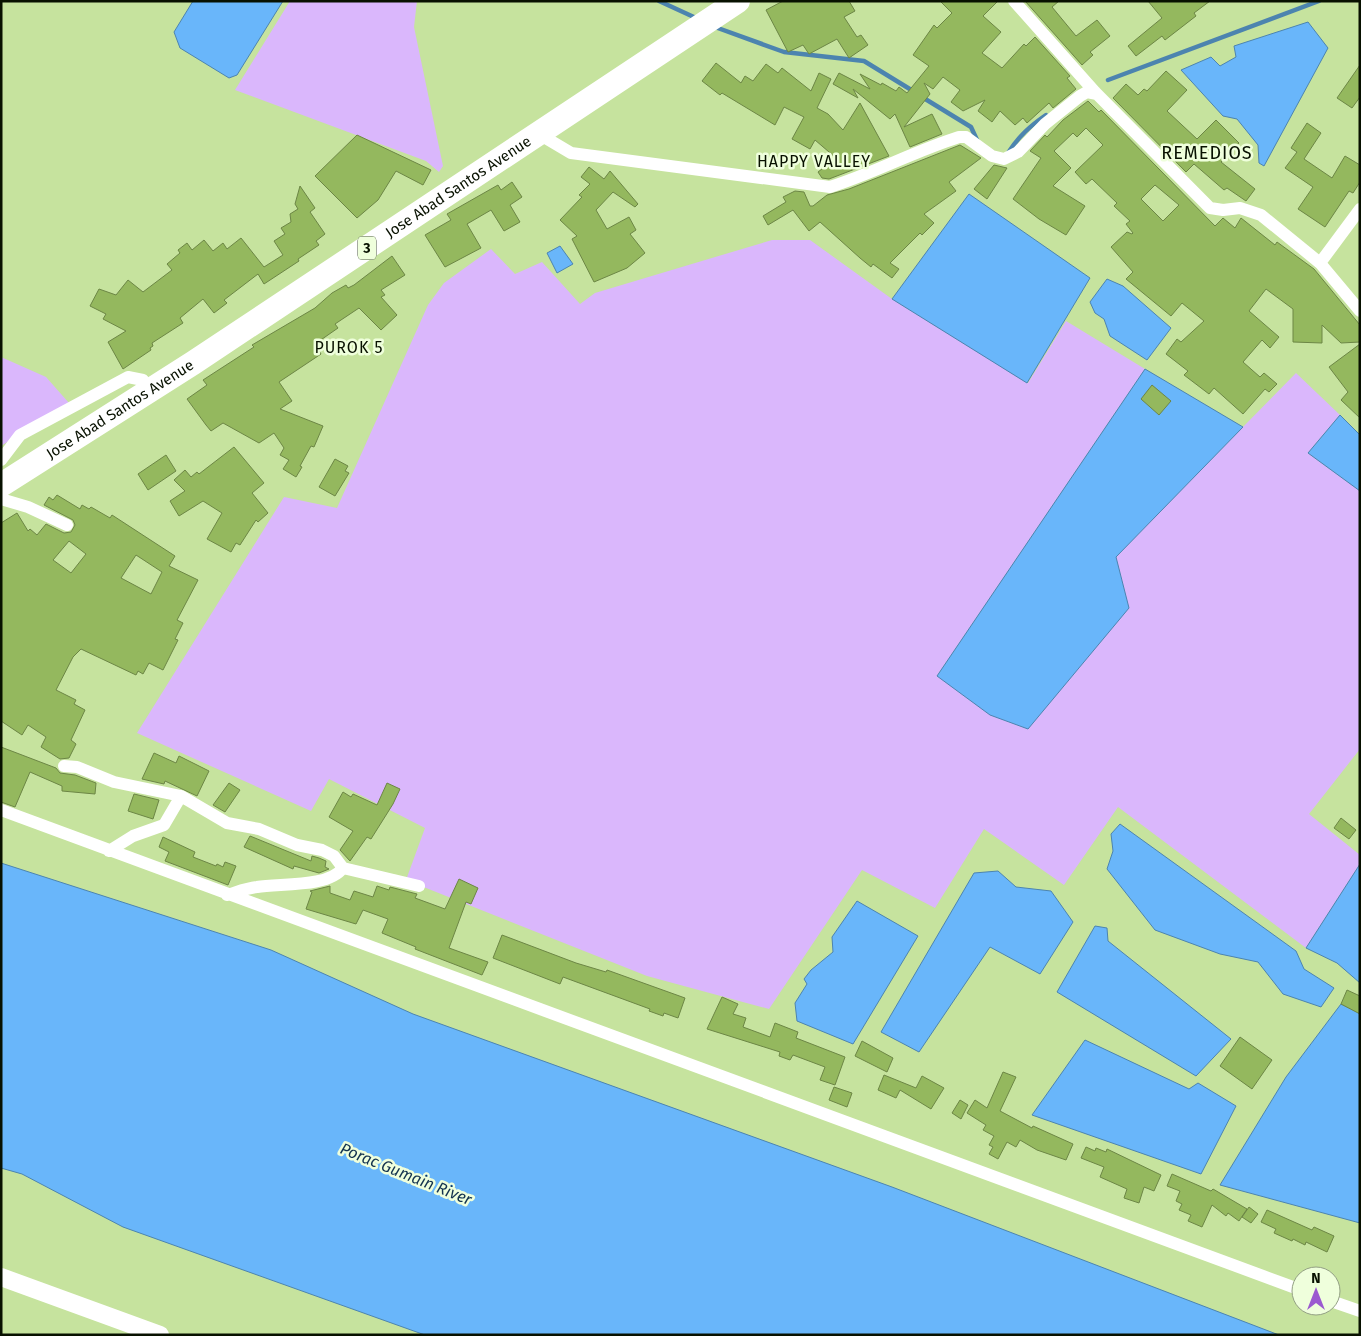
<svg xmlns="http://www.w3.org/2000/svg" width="1361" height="1336" font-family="'Fira Sans',sans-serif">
	<rect width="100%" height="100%" fill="#c6e39e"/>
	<path fill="#dab7fc" d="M290,1H417L414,27L443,166L439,172L426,161L235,90Z
		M772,240H810L892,299L1028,383L1066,321L1145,369L937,676L1115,557L1296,373L1340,415L1308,453L1360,491V749L1309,814L1360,855V864L1306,948L1118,807L1064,885L984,829L935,908L862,870L769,1009L647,976L406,880L425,828L329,779L311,811L137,733L284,497L337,508L428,305L444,283L491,249L515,274L542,262L580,304L595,293Z
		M1,357L46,377L69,403L1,446Z"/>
	<path fill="#69b6fa" stroke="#4c84af" d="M193,1H283L237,75L229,78L180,48L174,32Z
		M1308,22L1328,48L1264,166L1259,163L1258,145L1237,119L1223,116L1181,70L1211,57L1220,66L1236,57L1234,46Z
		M969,194L1090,278L1027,383L892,299Z
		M560,246L573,264L557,273L547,253Z
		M1107,279L1123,286L1171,328L1147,360L1110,336L1104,319L1095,313L1090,302Z
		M1145,369L1243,427L1116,557L1129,608L1028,729L990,715L937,676Z
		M1340,415L1360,435V491L1308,453Z
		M1120,824L1296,951L1304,969L1334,988L1321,1007L1283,994L1258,962L1220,954L1155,930L1107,869L1113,851L1111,834Z
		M1,863L271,950L413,1014L892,1187L1279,1335H425L123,1227L22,1174L1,1168Z
		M1360,864V983L1337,963L1306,948Z
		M998,871L1016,887L1051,891L1073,922L1040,974L990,947L919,1052L881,1032L974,873Z
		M857,901L918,936L853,1044L797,1021L795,1003L807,984L804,979L811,970L833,952L832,937Z
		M1095,926L1107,928L1108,941L1231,1039L1196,1076L1057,992Z
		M1341,1004L1360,1013V1223L1220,1185L1286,1077Z
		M1085,1040L1189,1089L1198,1083L1236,1106L1201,1174L1032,1115Z"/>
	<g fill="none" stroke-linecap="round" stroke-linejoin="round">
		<path stroke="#4c84af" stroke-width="4.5" d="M659,1L696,18
			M715,27L784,52L864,61L913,91
			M1108,80L1319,1
			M922,97L971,127L977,140
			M1008,153C1019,136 1030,126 1046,115"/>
	</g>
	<path fill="#94b85e" stroke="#6c8645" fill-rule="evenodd" d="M783,1H849L855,11L844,17L857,37L861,35L868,45L849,58L837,39L809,54L803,45L788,52L766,10Z
		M940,1H998L983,16L1001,32L982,53L1002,68L1024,44L1026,46L1035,37L1070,76L1067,78L1076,89L1053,108L1049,103L1027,123L1023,118L1015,125L1000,111L992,122L978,111L985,100L963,111L951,102L960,90L943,77L933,89L924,83L930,94L904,127L932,114L942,134L910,147L895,114L890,119L853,89L858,98L833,84L839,73L870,89L860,74L881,85L882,83L896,91L899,87L907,93L929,66L913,55L934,25L937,28L952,13Z
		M1025,1H1059L1052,7L1076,36L1097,20L1110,36L1090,52L1093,55L1082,65Z
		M1148,1H1210L1194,13L1196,16L1165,40L1162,36L1136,56L1128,46L1162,18Z
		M716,63L741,83L745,76L753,81L766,64L778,73L782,68L811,91L819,73L831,79L817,108L828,114L843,130L860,103L889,156L829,179L822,178L818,172L836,158L815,140L810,149L792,139L804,117L784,107L775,125L722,93L720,95L702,81Z
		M1360,65V97L1352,108L1337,98Z
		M1166,71L1187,90L1167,111L1197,139L1216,120L1239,143L1221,162L1255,189L1246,201L1227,188L1224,190L1194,164L1186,172L1113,98L1126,84L1138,95L1144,89L1147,91Z
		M1088,101L1099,112L1101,110L1215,226L1223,218L1235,228L1241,218L1275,245L1277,242L1314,269L1360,325V342L1341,343L1322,325V343L1293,342V309L1266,289L1249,311L1279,337L1270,348L1262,340L1243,362L1260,377L1264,373L1277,384L1269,392L1265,389L1243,414L1214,388L1209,394L1184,375L1188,371L1166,354L1177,339L1181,342L1204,321L1182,303L1171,316L1126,279L1133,272L1111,247L1127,232L1132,234L1133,233L1126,224L1130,221L1114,206L1117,203L1092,179L1086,184L1075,172L1103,145L1086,128L1077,137L1073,133L1054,151L1071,168L1053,186L1085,206L1066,235L1039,219L1013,199L1041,158L1030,151L1045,135L1047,137L1063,120ZM1155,185L1179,205L1163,221L1141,199Z
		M1307,123L1321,133L1304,159L1332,178L1345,156L1360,165V182L1353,193L1349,191L1325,227L1298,209L1313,187L1285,168L1297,152L1291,148Z
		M357,135L431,170L423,185L396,171L378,200L357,218L315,176Z
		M960,145L981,158L949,182L956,191L924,214L934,223L922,235L920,233L890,263L899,269L892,278L873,264L871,267L860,258L820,222L809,231L793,210L768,225L763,216L786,202L783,197L795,191L804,192L810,206H813L827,195L849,189Z
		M994,165L1007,168L987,199L974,189Z
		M589,167L604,179L610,171L638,204L635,207L613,192L596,210L607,229L629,217L636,230L630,234L645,253L627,268L594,282L572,239L577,236L560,220L582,197L579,195L590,184L581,177Z
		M512,182L522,197L510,205L520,222L504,231L491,210L467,224L481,248L445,267L425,235L451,220L447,214L498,185L501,190Z
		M300,186L315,208L310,212L325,234L316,241L319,245L298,259L299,261L264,284L258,274L224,300L227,303L214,313L203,299L180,318L183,323L152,343L153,346L150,348L151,350L123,369L108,342L126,331L103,319L106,314L90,306L99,289L116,295L128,280L143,292L172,270L167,264L180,253L178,250L187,243L192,250L204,240L213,251L223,243L227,249L241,238L264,267L283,255L274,241L285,234L281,228L291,222L290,214L298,209L295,204Z
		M392,256L405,275L381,290L385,295L381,297L397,315L381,330L359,308L335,324L338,328L315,344L321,354L279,382L292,401L280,409L323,426L314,447L311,446L300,466L302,467L296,477L283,469L289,460L280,455L284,448L274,433L259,443L223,423L211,431L206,425L187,399L207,385L203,380L254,347L252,345L315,308L332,293L346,285L348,288L354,285Z
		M1360,344V418L1341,400L1348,392L1329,367Z
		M1152,385L1171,401L1159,415L1141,399Z
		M234,447L264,483L252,493L268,513L258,522L256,520L240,545L236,543L231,552L207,539L222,513L203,501L179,516L170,501L185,491L174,480L185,470L191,477L197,472L199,474Z
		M166,455L176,471L148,490L138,474Z
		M335,459L348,466L345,471L349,473L335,496L319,487Z
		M57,495L80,509L82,505L89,509L91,507L110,518L112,515L175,556L169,566L198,580L177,620L183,623L175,639L178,640L163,670L149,663L143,674L138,671L136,675L81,649L73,657L56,690L76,700L74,704L85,710L71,740L76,744L69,758L60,759L41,747L46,737L28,725L22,735L1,721V523L17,513L28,531L30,529L37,535L46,524L64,533L71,532L75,525L73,520L44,505L49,497L53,500ZM69,541L86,554L71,573L53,560ZM136,555L162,572L151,594L121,578Z
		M1,747L56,768L60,773L75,775L96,783L95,794L62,791V786L30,772L15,807L1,802Z
		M154,753L176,763L179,756L209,771L197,796L165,781L164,784L142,779Z
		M229,783L240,790L225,812L213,805Z
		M387,783L400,789L393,804L371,839L367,837L350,861L340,850L353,831L329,817L343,792L351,797L353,794L377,805Z
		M134,794L159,800L153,819L128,811Z
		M1341,818L1356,830L1349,839L1334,828Z
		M250,836L311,861L312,856L319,858L326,861L325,867L329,869L319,873L294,866L293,869L244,847Z
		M163,837L195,852L193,857L216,866L217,864L223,867L225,862L236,866L228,885L165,861L169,852L159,847Z
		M459,879L478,888L471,904L466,902L449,948L488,962L482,975L415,949L416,947L382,933L388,919L363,910L356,924L306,909L312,892L310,891L330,886V893L350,900L354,891L373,897L377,886L389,890L390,887L417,894L415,898L445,909Z
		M502,935L576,963L606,972L607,970L685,998L678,1018L664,1013L663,1016L649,1011L650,1009L563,977L560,984L493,958Z
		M1347,990L1360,996V1014L1341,1004Z
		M722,997L738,1004L733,1014L746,1018L743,1027L770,1037L775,1023L798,1032L796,1038L845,1057L835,1085L820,1080L825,1067L793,1055L790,1060L779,1056L780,1052L707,1029Z
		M1240,1037L1272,1060L1252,1089L1220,1066Z
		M862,1041L893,1058L887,1072L855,1056Z
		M1003,1072L1016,1077L1000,1111L1032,1128L1033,1126L1073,1144L1066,1160L1037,1150L1020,1140L1016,1147L1007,1142L998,1159L989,1154L993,1147L989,1145L994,1136L983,1130L986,1125L967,1113L975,1100L987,1108Z
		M884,1075L916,1088L922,1076L944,1088L931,1109L900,1090L896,1098L878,1090Z
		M834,1087L852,1093L847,1107L829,1100Z
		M960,1100L968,1105L961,1119L952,1113Z
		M1086,1147L1095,1151L1096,1148L1106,1152L1107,1149L1161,1175L1154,1191L1144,1187L1139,1203L1124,1198L1127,1189L1100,1177L1104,1167L1081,1158Z
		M1172,1174L1211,1191L1213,1189L1247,1209L1239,1221L1228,1213L1226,1216L1212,1205L1202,1227L1188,1221L1191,1215L1179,1210L1182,1204L1176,1201L1180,1191L1167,1186Z
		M1249,1207L1258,1214L1251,1223L1242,1217Z
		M1267,1210L1312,1230L1314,1227L1334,1236L1327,1252L1306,1242L1305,1245L1293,1239L1292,1241L1274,1233L1276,1229L1261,1222Z"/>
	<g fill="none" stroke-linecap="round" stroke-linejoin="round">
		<path stroke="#fff" stroke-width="12" d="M1014,1L1095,92L1210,208L1223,210L1240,208L1261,215L1320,263L1360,311
			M539,134L571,153L830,187C874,173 915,151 959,137H966L992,156L1004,159L1018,152L1045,124L1080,96L1087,92L1097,94
			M1320,263L1360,209
			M1,460L20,435L128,377L143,380L150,391
			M1,499L28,507L67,525
			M64,766L77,767L114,782L181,796
			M1,810L1301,1290
			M109,851L133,836L164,825L181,796L227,823L259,829L297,845L322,850L334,856L343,868
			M227,895C237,892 247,888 257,887C280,883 328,888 343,868L419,886
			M1331,1301L1360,1311"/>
		<path stroke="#fff" stroke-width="18" d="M1,1277L160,1335"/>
		<path stroke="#fff" stroke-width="24" id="s1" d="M1,485L193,363L738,1"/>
	</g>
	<g text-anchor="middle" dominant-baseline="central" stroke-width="5" stroke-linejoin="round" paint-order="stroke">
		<rect fill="#efffdc" stroke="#4d5842" stroke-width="1" x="358" y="236.5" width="18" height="23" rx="4"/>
		<g font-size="14" font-weight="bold" fill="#081100">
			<text x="367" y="248">3</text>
		</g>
		<g font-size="15" fill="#081100" stroke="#efffdc">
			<text stroke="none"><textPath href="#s1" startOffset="546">Jose Abad Santos Avenue</textPath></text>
			<text stroke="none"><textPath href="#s1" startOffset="141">Jose Abad Santos Avenue</textPath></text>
		</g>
		<g font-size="16" letter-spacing="1" fill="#081100" stroke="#efffdc">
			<text x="814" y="161">HAPPY VALLEY</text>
			<text x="349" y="347">PUROK 5</text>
		</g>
		<g font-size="16" font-style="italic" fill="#13334f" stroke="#efffdc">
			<text transform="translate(406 1174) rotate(22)">Porac Gumain River</text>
		</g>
		<g font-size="18" letter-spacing="1" fill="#081100" stroke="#efffdc">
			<text x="1207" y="153">REMEDIOS</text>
		</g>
	</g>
	<rect width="1361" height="1336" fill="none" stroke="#081100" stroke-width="5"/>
	<g transform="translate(1316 1291)"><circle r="24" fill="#efffdc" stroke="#93a084"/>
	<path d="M0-4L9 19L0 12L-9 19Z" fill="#9b5ad0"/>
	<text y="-8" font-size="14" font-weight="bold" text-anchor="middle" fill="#081100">N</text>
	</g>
</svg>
